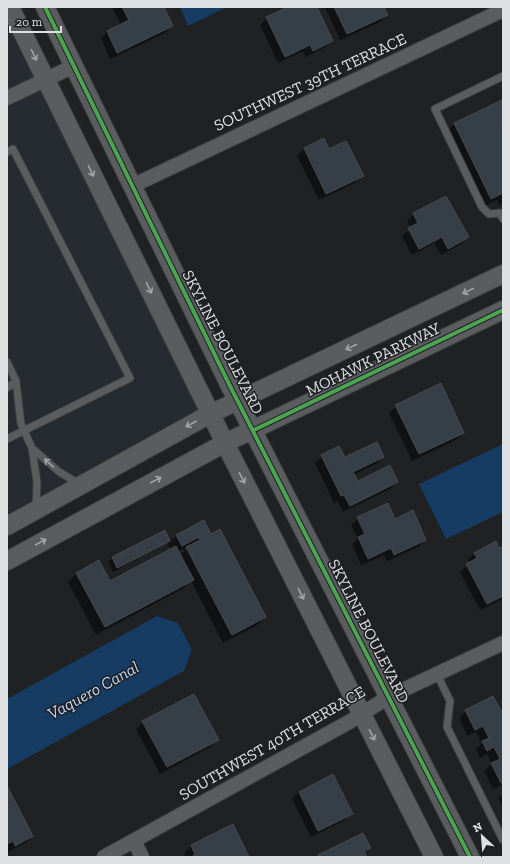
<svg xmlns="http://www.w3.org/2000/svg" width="510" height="864" font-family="'Zilla Slab',serif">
	<rect width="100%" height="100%" fill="#1f2123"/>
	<path fill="#252b31" d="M12,31L198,409L7,514V34Z"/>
	<path fill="#163c64" d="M180,7H227L188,26Z
		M503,444V512L446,539L419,484Z
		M157,616L178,623L192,650L184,671L7,769V699Z"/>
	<path fill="#0007" fill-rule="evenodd" d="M112,7H163L172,26L165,33L110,59L101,38L107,32L121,25Z
		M287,7H316L332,41L325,47L306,57L303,51L278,63L260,25L267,18Z
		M325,7H383L387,15L380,22L340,40Z
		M501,101L503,105V204L499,205L497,200L482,207L446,132L454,124Z
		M323,139L329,151L362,176L355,183L319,200L297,156L304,149Z
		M414,214L467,237L461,244L441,255L434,243L412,255L402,236L411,228L407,221Z
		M396,406L463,433L456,440L412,461L389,413Z
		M322,456L344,459L383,457L376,464L353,475L357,483L397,482L390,489L343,512L337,501L334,503L315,463Z
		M358,518L395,520L425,540L418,547L387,561L384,555L361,565L352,544L358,539L351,525Z
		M164,531L170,542L177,535H210L265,617L256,626L223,643L191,581L184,588L96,635L68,582L77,573L109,583L171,550L167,542L113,572L108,562L112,558ZM187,547V548L180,555L178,552Z
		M503,548V599L480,610L460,572L469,563L468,560L475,553Z
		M466,711L503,715V784L493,789L484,771L492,764L487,754L480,758L476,749L482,743L476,732L468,736L459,718Z
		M143,722L217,740L210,747L160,774L136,729Z
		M332,776L351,813L345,820L311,837L292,799L299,792Z
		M7,788L32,836L25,843L8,852Z
		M503,793V807L498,798Z
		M232,825L248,857H186L184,853L191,846Z"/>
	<path fill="#363e48" stroke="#494a4c" d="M122,7H164L173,26L117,53L107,31L129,20Z
		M288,7H317L333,41L313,51L310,45L285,57L266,17Z
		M334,7H384L388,15L347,34Z
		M502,100L503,193L491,199L454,123Z
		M324,138L329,149L346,141L364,176L326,194L304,148Z
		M446,196L469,237L448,249L442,237L419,249L408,228L418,223L413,213Z
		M441,383L464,433L419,454L395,405Z
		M377,442L384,457L353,472L358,481L390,465L398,482L350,506L344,495L341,496L321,455L339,446L345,457Z
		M388,503L395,519L413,510L426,540L394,555L391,548L368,559L358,537L365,534L357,517Z
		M204,520L211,534L220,529L266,617L232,635L186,547L200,540L199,537L182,546L176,535Z
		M165,530L170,541L117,568L112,557Z
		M496,541L499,548L503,546V596L487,604L466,564L477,558L474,553Z
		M176,546L194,580L105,627L76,573L99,560L110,581Z
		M194,694L219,740L167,767L142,721Z
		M493,696L503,714V782L501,783L491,763L500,759L494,747L487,751L482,741L489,738L483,726L475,730L465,710Z
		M333,774L353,814L318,831L299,792Z
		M7,786L33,836L15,846L13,841L7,844Z
		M233,824L249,857H191L195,855L191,845Z
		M363,833L371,848L364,851L367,857H319L318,855Z"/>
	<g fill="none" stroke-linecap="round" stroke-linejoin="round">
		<g stroke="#3c3d3f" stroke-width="9">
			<path id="service" d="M503,76L435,109L482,207L489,214L500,213L503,219
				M7,152L13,149L130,378L7,439
				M7,362L16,381L21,424L32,448
				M7,388L16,381
				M36,509L37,482L32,448L58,471L79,484
				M437,674L450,701L447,727L503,840"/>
		</g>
		<g stroke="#3c3d3f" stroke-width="16">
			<path id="minor" d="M7,98L74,66
				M132,186L503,10
				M134,841L142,857
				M104,857L349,722L390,696L503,643"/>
		</g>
		<g stroke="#3c3d3f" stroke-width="20">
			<path id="tertiary" d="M10,7L225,443L434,857
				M45,7L230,386L470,857
				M7,526L210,414L503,274
				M7,561L225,443L503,310"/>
		</g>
		<use href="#service" stroke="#5a5c5d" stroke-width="7"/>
		<use href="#minor" stroke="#5a5c5d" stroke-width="14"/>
		<use href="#tertiary" stroke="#5a5c5d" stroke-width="18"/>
		<g stroke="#1e2024" stroke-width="6">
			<path id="cycleway" d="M45,7L230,386L470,857
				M254,430L503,310"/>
		</g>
		<use href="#cycleway" stroke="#4ca352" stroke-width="4"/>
	</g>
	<defs><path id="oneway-shaft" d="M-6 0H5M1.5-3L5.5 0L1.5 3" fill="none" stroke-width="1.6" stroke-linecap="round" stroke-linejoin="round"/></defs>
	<g stroke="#a3a5a6">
		<use href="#oneway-shaft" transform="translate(34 55) rotate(64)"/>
		<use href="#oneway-shaft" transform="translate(91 171) rotate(64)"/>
		<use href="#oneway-shaft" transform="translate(149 288) rotate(64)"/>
		<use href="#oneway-shaft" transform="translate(468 291) rotate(154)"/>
		<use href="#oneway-shaft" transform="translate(351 347) rotate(155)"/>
		<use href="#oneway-shaft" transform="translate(191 424) rotate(152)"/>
		<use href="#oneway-shaft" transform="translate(49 463) rotate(-138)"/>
		<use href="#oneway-shaft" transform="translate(242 478) rotate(63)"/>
		<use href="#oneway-shaft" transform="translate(156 480) rotate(-28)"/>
		<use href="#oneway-shaft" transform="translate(41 542) rotate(-28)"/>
		<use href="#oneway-shaft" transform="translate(301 594) rotate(63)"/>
		<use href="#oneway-shaft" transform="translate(372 735) rotate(63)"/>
	</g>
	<g text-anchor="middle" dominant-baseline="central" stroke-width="3" stroke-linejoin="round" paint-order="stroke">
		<g font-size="16" fill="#dee0e2" stroke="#1e2024">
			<text transform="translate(310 82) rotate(-25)">SOUTHWEST 39TH TERRACE</text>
			<text transform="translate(223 342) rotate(63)">SKYLINE BOULEVARD</text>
			<text transform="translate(373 359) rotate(-26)">MOHAWK PARKWAY</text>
			<text transform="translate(369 631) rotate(63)">SKYLINE BOULEVARD</text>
			<text transform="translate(272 743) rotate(-30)">SOUTHWEST 40TH TERRACE</text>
		</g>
		<g font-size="17" font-style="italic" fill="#c0d9f5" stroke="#1e2024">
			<text transform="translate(93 690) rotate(-29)">Vaquero Canal</text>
		</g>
	</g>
	<rect width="510" height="864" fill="none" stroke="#dee0e2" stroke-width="16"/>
	<g transform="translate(482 836) rotate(334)" stroke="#1e2024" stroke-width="3" paint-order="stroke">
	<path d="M0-3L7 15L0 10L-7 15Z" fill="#dee0e2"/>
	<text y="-6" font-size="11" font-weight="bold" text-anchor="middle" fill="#dee0e2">N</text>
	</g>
	<path d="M10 26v6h51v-6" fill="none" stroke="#dee0e2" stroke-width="2"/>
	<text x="16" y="26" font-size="12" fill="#dee0e2" stroke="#1e2024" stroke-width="3" paint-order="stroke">20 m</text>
</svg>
